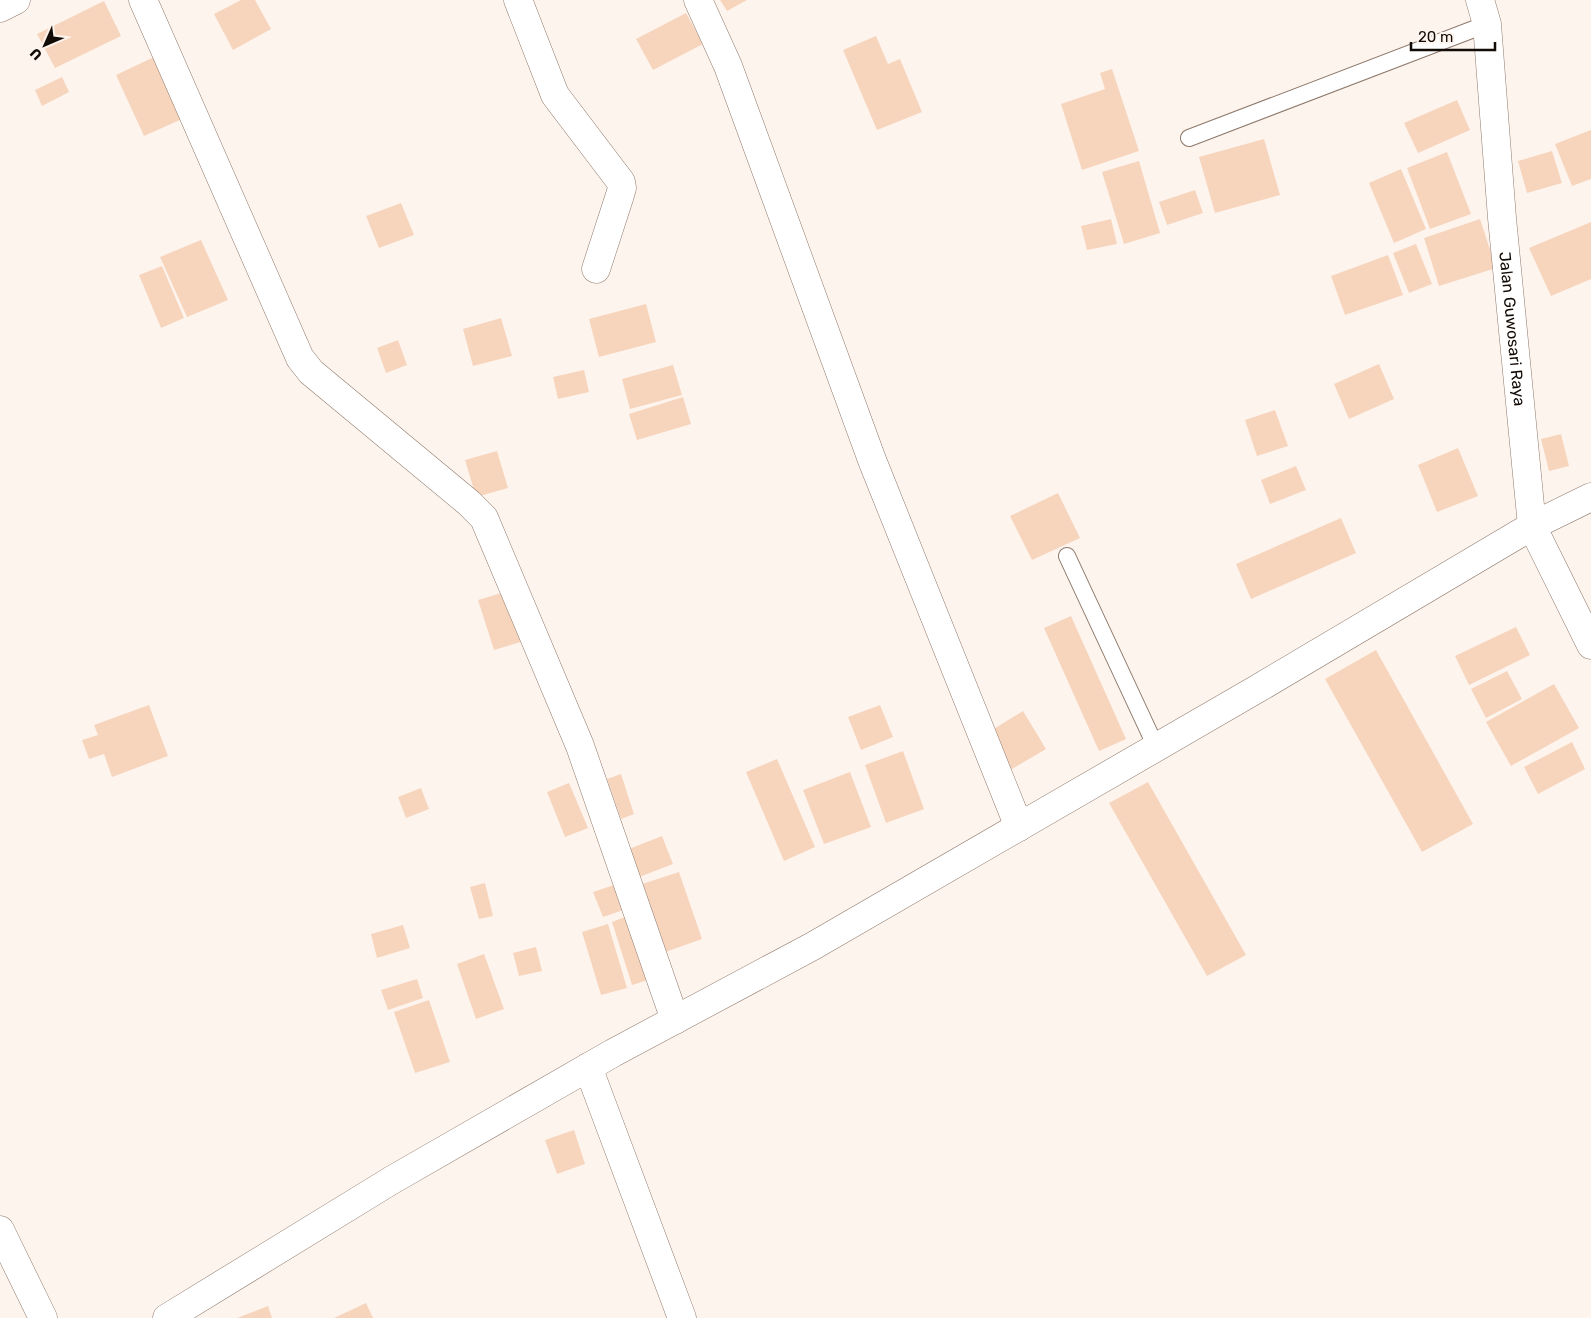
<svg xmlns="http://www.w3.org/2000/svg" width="1591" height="1318" font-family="Rubik,sans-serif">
	<rect width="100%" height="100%" fill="#fef4ee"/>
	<path fill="#f7d5bd" d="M241,0H255L271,29L233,50L214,14Z
		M720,0H747L727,11Z
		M104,1L121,36L55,68L37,34Z
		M686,13L703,44L653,70L636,39Z
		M876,36L888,64L900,59L922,112L877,130L843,50Z
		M154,57L182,119L144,136L116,75Z
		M1112,69L1139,151L1082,170L1061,104L1105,89L1100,73Z
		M62,77L69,92L42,106L35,90Z
		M1457,100L1470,130L1418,153L1404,123Z
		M1591,130V179L1572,186L1555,144Z
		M1264,139L1280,195L1215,213L1199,157Z
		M1552,151L1562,183L1527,193L1518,161Z
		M1447,152L1471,214L1430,229L1407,168Z
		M1139,161L1160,233L1124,244L1102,172Z
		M1401,169L1426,229L1394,243L1369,183Z
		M1195,190L1203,213L1167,225L1159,202Z
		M401,203L414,235L379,248L366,216Z
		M1111,219L1117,244L1087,250L1081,226Z
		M1480,219L1496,268L1439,286L1424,238Z
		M1591,222V279L1551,296L1529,248Z
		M201,240L228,300L187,317L160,257Z
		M1416,244L1432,284L1409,293L1393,253Z
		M1388,255L1403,295L1345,315L1331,276Z
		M162,266L184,318L161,328L139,275Z
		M646,304L656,342L599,357L589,319Z
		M501,318L512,356L473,366L463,329Z
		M398,340L407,365L386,373L377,348Z
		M1379,364L1394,399L1349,419L1334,384Z
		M673,365L682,395L630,409L622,379Z
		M584,370L589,392L558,399L553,377Z
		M683,397L691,424L637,440L629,414Z
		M1275,410L1288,446L1257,456L1245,420Z
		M1561,434L1569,466L1549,471L1541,439Z
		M1458,448L1478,496L1437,512L1418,465Z
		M497,451L508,488L476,497L465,460Z
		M1296,466L1306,490L1270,504L1261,480Z
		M1058,493L1080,538L1032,560L1010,516Z
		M1341,518L1356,553L1251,599L1236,564Z
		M508,591L524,641L494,650L478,600Z
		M1071,616L1126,739L1099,751L1044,628Z
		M1516,627L1530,655L1469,685L1455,656Z
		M1376,650L1473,824L1422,852L1325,679Z
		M1507,671L1522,699L1486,718L1471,689Z
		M1554,684L1579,728L1511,766L1486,722Z
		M149,705L168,756L112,777L104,754L89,759L82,740L98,735L94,725Z
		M880,705L893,737L861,750L848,717Z
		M1023,711L1046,749L1007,772L984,735Z
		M1572,742L1585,769L1538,794L1524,767Z
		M903,751L924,809L886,823L865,765Z
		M777,759L815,847L784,861L746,772Z
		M850,772L871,827L824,844L803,790Z
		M621,774L634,814L621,819L607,779Z
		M1148,782L1246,955L1207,976L1109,803Z
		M569,783L588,828L565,837L547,792Z
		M421,788L429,809L406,818L398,797Z
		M662,836L673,864L634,879L624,851Z
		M679,872L702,939L660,954L636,886Z
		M485,883L493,916L479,919L470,887Z
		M620,883L629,908L603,917L593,892Z
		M630,915L651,979L632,985L612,922Z
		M608,924L627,988L601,995L582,932Z
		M403,925L410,948L377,958L371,934Z
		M536,947L542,971L519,976L513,953Z
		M484,954L504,1009L476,1019L457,964Z
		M417,979L423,998L388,1010L381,990Z
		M429,1000L450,1062L415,1073L394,1012Z
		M574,1130L585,1164L557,1174L545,1140Z
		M366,1303L373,1318H334Z
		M268,1306L272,1318H237Z"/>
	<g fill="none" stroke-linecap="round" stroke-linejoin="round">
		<g stroke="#8e796b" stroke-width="18">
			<path id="lane" d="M1189,138L1487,24
				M1067,556L1156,747"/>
		</g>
		<g stroke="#8e796b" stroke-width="29">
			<path id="street" d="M143,0L300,358L311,372L469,503L484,518L580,746L675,1020
				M518,0L555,95L621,182L622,188L620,195L596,269
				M698,0L728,66L872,460L1019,827
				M0,8L16,0
				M1532,526L1591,497
				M588,1067L682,1318
				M0,1230L43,1318"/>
		</g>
		<g stroke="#8e796b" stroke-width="29">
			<g id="secondary">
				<path id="s1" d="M1480,0L1487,24L1502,218L1532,526L1591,645"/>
				<path d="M167,1318L392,1180L613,1053L813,946L1257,689L1532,526"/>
			</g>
		</g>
		<use href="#lane" stroke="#fff" stroke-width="16"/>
		<use href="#street" stroke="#fff" stroke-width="28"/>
		<use href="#secondary" stroke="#fff" stroke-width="28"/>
	</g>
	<g text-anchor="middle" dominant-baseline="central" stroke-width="4" stroke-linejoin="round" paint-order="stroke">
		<g font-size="16" fill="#130b06" stroke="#fef4ee">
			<text stroke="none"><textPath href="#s1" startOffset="331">Jalan Guwosari Raya</textPath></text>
		</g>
	</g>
	<g transform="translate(45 45) rotate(225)" stroke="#fef4ee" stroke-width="4" paint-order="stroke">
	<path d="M0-4L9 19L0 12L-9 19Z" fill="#130b06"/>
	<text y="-8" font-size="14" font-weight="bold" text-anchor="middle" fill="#130b06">U</text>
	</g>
	<path d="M1411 42v8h84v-8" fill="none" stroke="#130b06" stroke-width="2.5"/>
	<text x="1418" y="42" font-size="15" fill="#130b06" stroke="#fef4ee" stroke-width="4" paint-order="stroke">20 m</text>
</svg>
